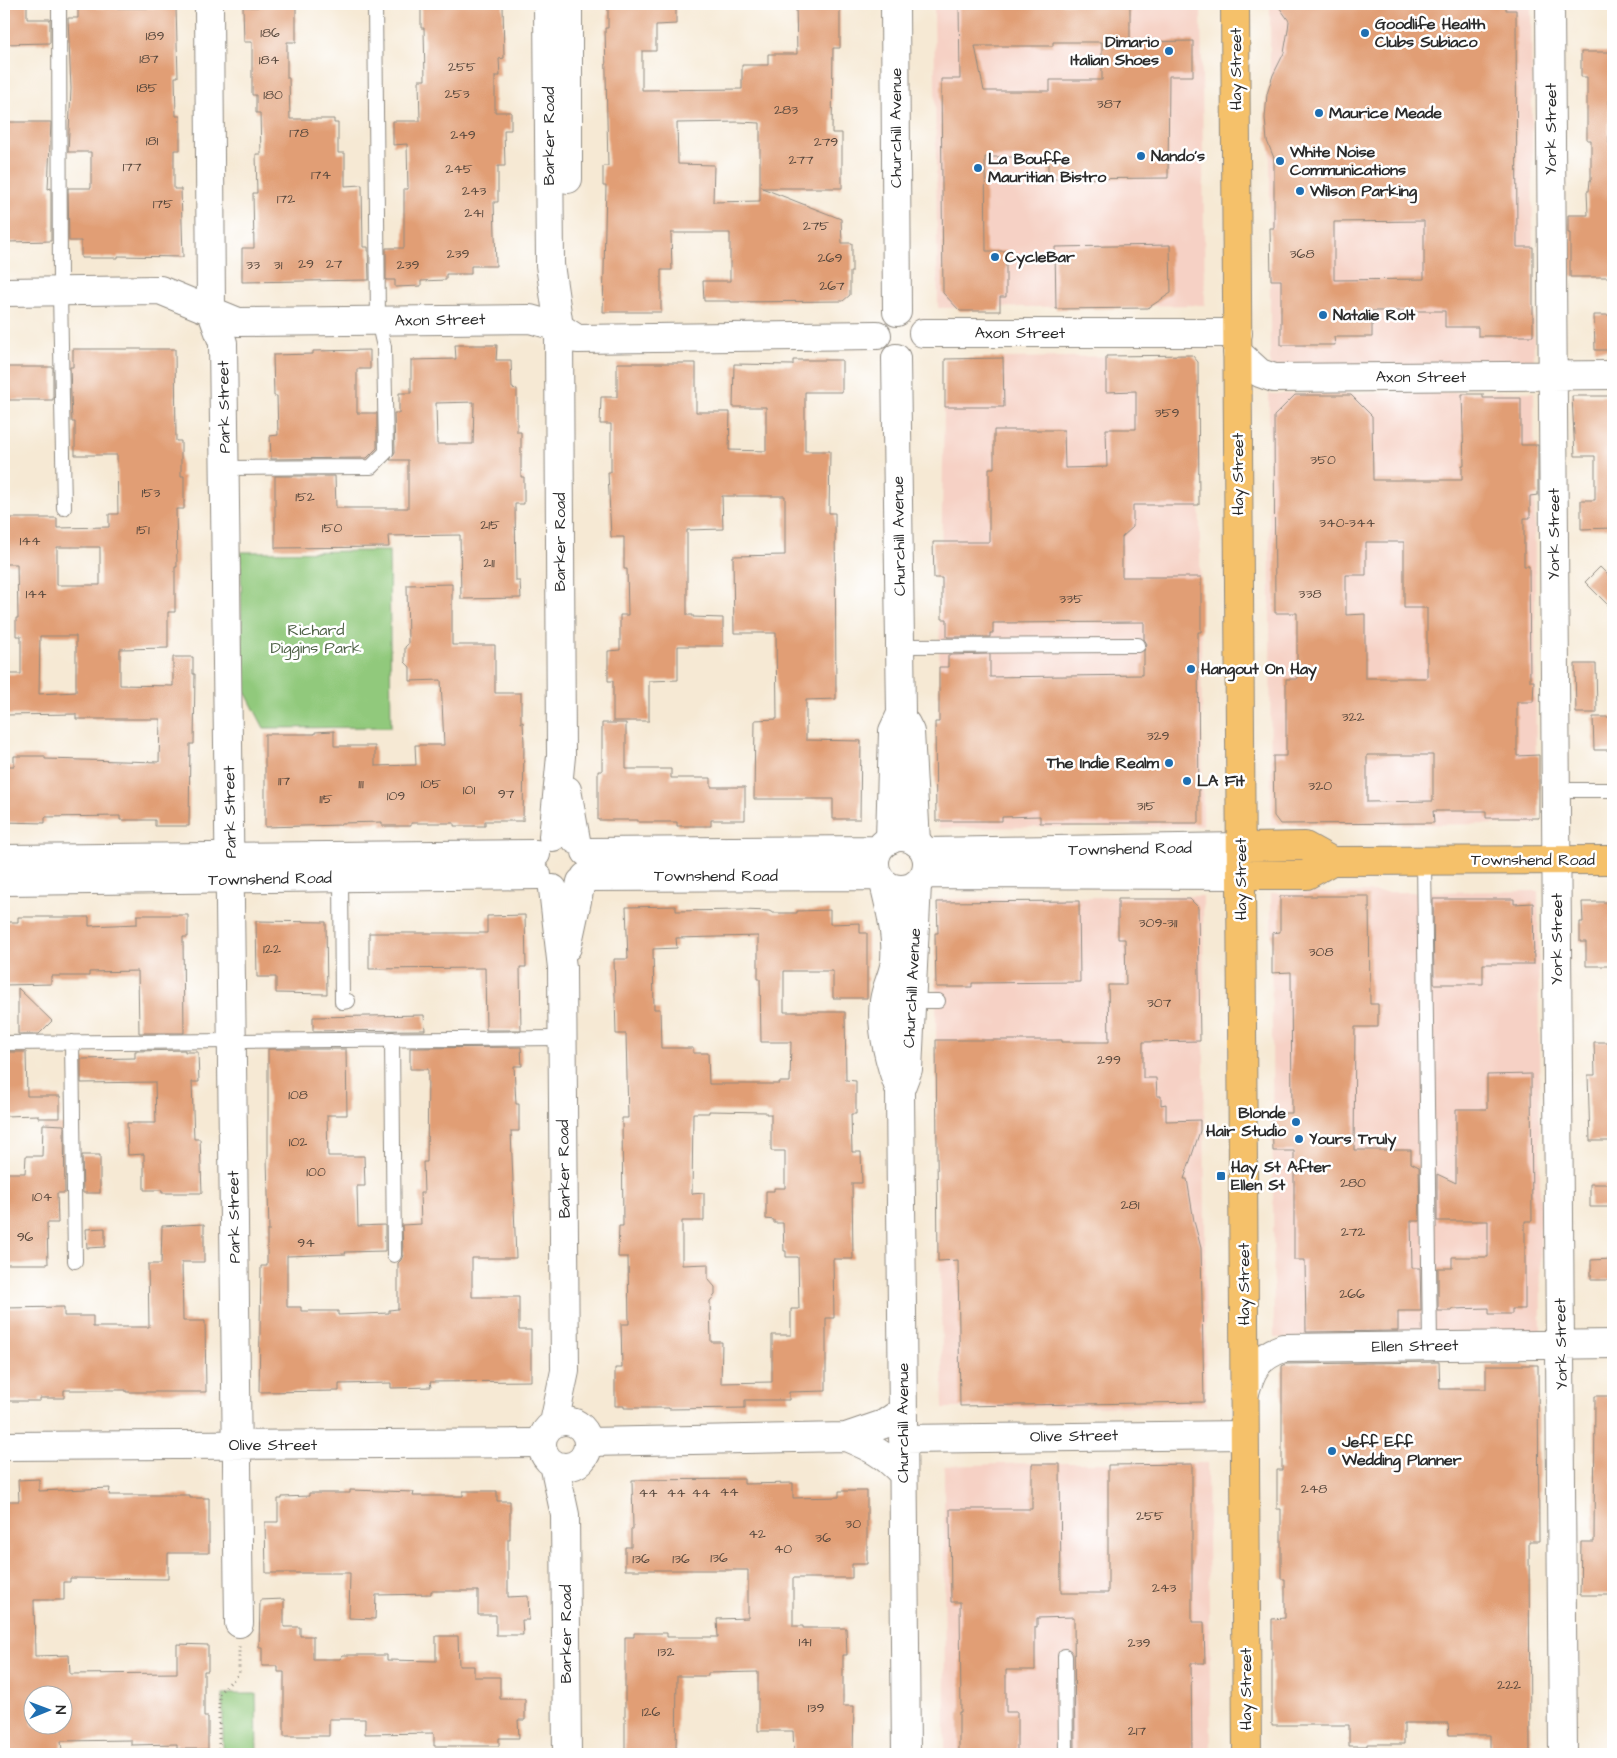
<svg xmlns="http://www.w3.org/2000/svg" width="1617" height="1758" font-family="'Architects Daughter',sans-serif">
	<rect width="100%" height="100%" fill="#fff"/>
	<filter id="ink" filterUnits="userSpaceOnUse"><feTurbulence type="fractalNoise" baseFrequency=".02" numOctaves="2"/><feDisplacementMap in="SourceGraphic" scale="10" xChannelSelector="R" yChannelSelector="G"/><feConvolveMatrix kernelMatrix="1 2 1 2 8 2 1 2 1" color-interpolation-filters="sRGB"/></filter>
	<filter id="wash" filterUnits="userSpaceOnUse"><feTurbulence type="fractalNoise" baseFrequency=".0096" numOctaves="4" result="noise"/><feDisplacementMap in="SourceGraphic" scale="20" xChannelSelector="R" yChannelSelector="G"/><feGaussianBlur stdDeviation="1.12" result="paint"/><feColorMatrix in="noise" values="0 0 0 0 0 0 0 0 0 0 0 0 0 0 0 0 0 1.4 0 .05"/><feComposite in="paint" operator="in"/></filter>
	<g filter="url(#wash)">
		<rect width="100%" height="100%" fill="#f6e9d4"/>
		<path fill="#f6d1c5" d="M934,4H1201L1205,305L938,308Z
			M1270,4H1531L1534,366L1270,368Z
			M1192,355L1198,362L1203,826L938,828L939,667L945,359Z
			M1534,392L1536,824L1271,825L1269,394Z
			M1538,891L1541,1334L1274,1338L1271,893Z
			M1203,896L1206,1406L943,1408L936,1040L937,899Z
			M1031,1463H1207L1211,1754H945L944,1466Z"/>
		<path fill="#91c97c" stroke="#5e7a54" d="M389,551L391,727L264,728L242,686L241,552Z
			M223,1694H256L257,1754H223Z"/>
		<g id="blocks">
			<path fill="#e19e74" fill-rule="evenodd" d="M4,4H27V19H50V43L4,44Z
				M78,4H96V8H176L178,77H175L176,116H180V150H174V189H181L183,257L118,256V258H81V241H69L68,188H91V152H68L71,89L68,18H78Z
				M258,4H296V42H287V78H289L290,119H334V123H338V153H345V186L362,185L363,247H368L369,280L242,282V248H254L253,193H257L256,154H261L260,113H256V95H252V42H244L243,7H258Z
				M421,4H503L504,58L499,59L500,76H495V112H511V130H504L505,166H498V202H494L496,266H471V274H446V280L421,281V286L395,287V280H386V248H404V189H408L407,144L393,145V121H420L419,80H425L424,28H421Z
				M608,4H676V24L656,25V51H642V90L742,89V65H768V54H797L796,4H840V48H833L832,133H842V188H762L841,219L842,243H852V272H850V295L843,301L731,302V301H704L703,281H730V233H671L672,270H661V312H603L606,186H603V166H608L605,28H608ZM739,122L760,123V201L713,202L714,165L678,164L677,123Z
				M959,4H1130V42L1193,41V76H1169L1168,178L1048,179V157H985L986,251H1006V297H1000V311H960L943,293L941,79H960ZM1053,42H1102V80H1050V91H984L975,46H1053Z
				M1277,4H1506V10H1516L1517,247H1533V336H1478V327H1445V311H1372V337H1334L1335,345H1281V280H1271L1270,228H1274V158L1267,141L1265,118L1267,94L1273,75L1284,53L1288,30L1289,21ZM1424,221V279L1334,280V222Z
				M1581,52H1613V101H1609V144H1613V277H1570V233H1568V215H1588L1587,191H1589L1590,180H1591V140H1587V77H1581Z
				M4,122H51L48,189L51,188V241L7,242V223H4Z
				M1170,245L1171,293L1148,308L1056,309L1055,247Z
				M1594,315H1613V350H1595Z
				M455,345H497L496,360H511L512,388L517,389V432H521V477H524V504H515L516,581H520L521,598L461,599L460,535L388,536L389,547L275,548V476H335L336,508H408V460H390L395,452L394,413H399V393H411V360L456,359ZM474,402L473,444H437L436,403Z
				M73,349H175L176,441H181V476H184V509H176L177,567H175V612H168V648L120,649V685L173,686V657H193V674H195L194,744H190L189,826H155V820H120V816L45,817V823L4,822V766H14V756H45V759L159,762L160,719H76V714L4,715V674H21V636H16V618H18L17,564H4V518H57V528L109,527V514H118L117,455H75V422H72L70,367H73ZM57,547H100V585H57ZM40,636H76V692L39,694Z
				M370,350V369H357V413H377V448L367,458L271,459L270,436L278,435L277,396H274L273,355L313,354V351Z
				M1192,355L1198,362L1199,505H1133V527L1122,537V577H1201V632H1198L1199,823H1040V816L1002,817V821H936L935,722H939V667H948V655L990,654V677L1142,675V665H1144V651L1147,644L1144,639V622L993,623V633H990V637H947V619H942V578H934L933,542H989V468H994V430H1064L1065,468L1107,467L1106,429H1136V391L1106,392V356Z
				M1003,358L1004,407H945V359Z
				M793,360H842V392H805V451H830L829,513H835L836,699L806,700V740L861,741L860,819H833V799H754L755,720L777,719L776,633H734L733,556L785,555V496H722L723,529L687,530V615H693V617L723,618V646H678V680L649,681V721H613V681H608V651L620,650V615H628L627,569H624V537H611L608,472H611V424H600L601,397H617V363H696V412H730L729,450L766,451V407H733L734,364L793,365Z
				M4,367H53V400H4Z
				M1462,394H1483V398H1521V445H1538V495L1530,496V518H1524V566H1529L1530,681H1534L1533,702H1517V756L1539,755V818H1486V811H1433L1434,823L1280,824L1274,816L1273,756H1286V679H1297V613H1275L1274,416L1295,395H1351L1372,416L1373,480H1462V465H1464ZM1366,542H1404V608H1427V678H1365V614L1346,615V575H1366ZM1367,755H1433V801L1367,802Z
				M1572,396H1613V528L1581,529V500H1595V456H1575Z
				M1600,567L1613,580V610L1585,582Z
				M452,584V645H495V693H521V723L523,722L524,743L523,821H485V826H454V823H411V826H382V822L341,823V825L265,827V734H315V732L334,731V746H375V766L416,765L415,745H444L441,680L410,681V667L405,662V647L408,644L407,585Z
				M1575,664H1596L1597,713H1576Z
				M1593,717H1613V750H1594Z
				M602,723H626V769H671V778H711V787H745V820H711V826H677V822H638V820H598V771H602Z
				M1280,896H1369L1370,1004H1378V1027H1355L1354,1150H1411V1163L1419,1167L1420,1221H1411L1412,1268H1420L1421,1311H1398V1331L1306,1332L1305,1260H1294V1151H1273L1272,1113H1292L1291,972L1272,973V933L1280,932Z
				M1118,899H1190L1198,907L1200,1041L1143,1042V1078H1156L1157,1096H1161V1105L1166,1104V1121L1200,1120V1131L1184,1179H1187L1194,1221L1201,1248L1204,1402L960,1406L958,1260L938,1261L936,1040H1062V1042H1109L1108,985H1126L1125,939H1118Z
				M1433,899H1514V904L1533,903L1534,964H1483V984H1434Z
				M1079,901L1080,982L972,983V987H936L935,933H938L937,902Z
				M1582,902H1613V966H1586V942H1580V922H1583Z
				M676,906V911L743,910L769,911L773,913H797V911L830,910V924L860,923V933H867V998H833V971H784V1012H845L846,1080L856,1081V1114H851L852,1152H861L862,1183H852L853,1259H833L834,1318H826V1391L789,1392V1400H745V1408L669,1409V1408H624V1406H615V1368H622L621,1324H629L628,1257H618L619,1226H623L622,1118H628L626,1034H616L614,959H628L626,907ZM758,936V979H760L761,1042H791L790,1082H779V1084H709L708,1053H693V1048H661L660,1009H654L653,949L677,948L676,938ZM709,1111L766,1112V1114H771V1151H785V1188H774V1191H766V1219L774,1220V1223H783L784,1251H786V1257H798L799,1309H791V1335H772V1382L721,1383L722,1342H711L710,1301L715,1295V1287L708,1279V1264L682,1265V1221H704V1193L692,1194L693,1113H709Z
				M137,915H188V937H183L184,1033H139L138,971L89,972V976H51V984L4,985V922H18V917H89V926L137,924Z
				M525,915L526,967H520L521,1030H486L485,968L369,969V933H487V916Z
				M256,921L326,922L327,994L276,993V977H257Z
				M18,988L52,1021L39,1034H18Z
				M424,1015L425,1030L313,1031V1017Z
				M1594,1042H1613V1141H1590L1588,1075H1595Z
				M521,1047L522,1066H514L516,1104H519V1131H511L516,1258H472V1297H519V1330H531V1381L430,1382L431,1387L391,1388V1383L339,1384V1391L259,1392L261,1266H267V1231H269L267,1158H268V1049H346L347,1115H327L328,1156H364L365,1186H357L358,1226L385,1225V1251L345,1252L346,1254L287,1256V1307H301V1311H338V1315L389,1313V1310L398,1309V1263L401,1260L403,1255L402,1225L421,1224L420,1193H424L423,1162H427L428,1069H410V1048Z
				M185,1050V1052H198L199,1082H192L194,1139H200L202,1193H162V1190H144V1154L128,1155L127,1123H156L155,1082L81,1083V1059L135,1058V1051Z
				M4,1052H26L27,1096H60V1118H38V1115L4,1116Z
				M1531,1074L1532,1221H1525V1309H1512V1314H1489V1308L1452,1309V1311H1438V1268H1452V1257H1488V1221H1437V1174L1456,1183V1109H1487V1075Z
				M43,1124L64,1125L65,1193H57L58,1223H47L48,1264H4V1173H25L26,1156H42Z
				M82,1155H100V1193H83Z
				M1590,1184H1613V1207H1590Z
				M204,1224V1262H182L183,1321H205L206,1392H126V1390H64V1398H40V1401H4V1308L64,1307V1316H93V1327H149L148,1264H161L162,1226Z
				M105,1228V1247L87,1248L86,1229Z
				M1613,1259V1280H1591V1260Z
				M1439,1362L1440,1389H1486V1365H1538L1539,1541H1529L1530,1754H1490V1735H1449L1448,1723H1404V1744H1367V1746H1349V1725H1272V1619L1285,1618V1579H1281V1509H1277V1470H1282V1366L1286,1364Z
				M1595,1396H1613V1595H1580L1581,1542H1594Z
				M1032,1464H1060L1061,1593H1108V1465L1192,1464V1622H1204L1205,1663H1191L1192,1754H1075L1074,1617L1037,1618V1627H1035V1670H1006V1712H1017V1754H959V1712H961L960,1602H951L950,1509H1032Z
				M39,1479V1491L110,1488L109,1495H190V1498H209V1553H168V1579L70,1578V1582H64V1600H34L35,1656L69,1655L70,1674L177,1673V1644L208,1645V1671H204V1717H208V1749H177V1744L131,1745V1740L61,1741L62,1751L4,1753V1501H19L18,1480ZM32,1696H62V1726H32Z
				M744,1479V1484L793,1483V1498L839,1497V1491H867V1564H852V1578H793V1626H803V1628H846L847,1655H843V1706H854L853,1754H794L793,1731H758V1672L708,1673V1676H677L676,1754H625V1637H634V1633H667V1637H718L717,1619L748,1618V1570H625V1547H631V1529H633L632,1480Z
				M350,1490L414,1492L413,1496H463V1491H497V1501H510V1539H508V1597L528,1596L529,1620H522L523,1635H496V1615H478V1591H431V1594L376,1595L375,1619L349,1618L350,1573H266L265,1522H278V1499H282V1497L309,1496V1493H350Z
				M284,1599V1627H300V1636H313V1659H340L343,1655H387V1660L436,1661V1636H458L459,1666H474V1677H500V1699H525V1720H518L519,1738H499V1746H434V1733L365,1734V1719H329V1736H284V1672H278V1666H262V1648H259L260,1600Z"/>
		</g>
	</g>
	<g filter="url(#ink)">
		<use href="#blocks" fill-opacity="0" stroke="#908a80" stroke-width="1"/>
		<g fill="none" stroke-linecap="round" stroke-linejoin="round">
			<g stroke="#908a80" stroke-width="16">
				<path id="service" d="M59,4L60,292L64,508
					M225,468L371,467L386,452L384,347L378,321L375,4
					M900,646L1138,645
					M1556,790H1613
					M1424,861L1430,1346
					M341,878L342,1002L348,1001
					M911,1001H938
					M392,1039L394,1255
					M72,1042L75,1261
					M4,1043L562,1038
					M1065,1656L1066,1754"/>
			</g>
			<g stroke="#908a80" stroke-width="30">
				<path id="minor" d="M209,4L211,310L223,343L239,1623
					M895,4L897,312
					M1550,4L1563,1754
					M4,292L160,290L238,322L530,319L559,327L577,339L877,335
					M923,333H1238
					M1237,352L1260,373L1274,378L1613,375
					M906,724L910,732L916,842
					M890,840L893,731L901,714L896,358
					M884,883C890,908 897,935 895,960C894,974 886,986 884,1001C880,1030 890,1064 900,1091L906,1754
					M900,1090L908,1069L917,884
					M1244,1396C1251,1370 1256,1358 1283,1348L1613,1344
					M846,1437C870,1447 885,1454 903,1474
					M903,1439L1244,1435
					M588,1442L846,1437L884,1424L903,1411
					M4,1446L542,1443"/>
			</g>
			<g stroke="#908a80" stroke-width="30">
				<path id="tertiary" d="M548,4L550,265L559,327L561,756L553,837
					M568,4V179
					M567,790L576,840
					M875 863a26 26 0 1 1 52 0a26 26 0 1 1-52 0Z
					M586,852L878,850
					M925,852L1241,847
					M4,859L536,854
					M925,874L1241,875
					M585,877L878,876
					M4,881L537,875
					M553,889L562,968L565,1371L554,1423
					M567,947L581,882
					M542 1444a23 23 0 1 1 46 0a23 23 0 1 1-46 0Z
					M554,1464L565,1515L567,1754"/>
			</g>
			<g stroke="#908a80" stroke-width="30">
				<path id="primary" d="M1235,4L1247,1754
					M1241,847L1305,846L1332,861L1613,860
					M1241,875H1307L1332,861"/>
			</g>
			<path stroke="#908a80" stroke-width="3" stroke-dasharray="1 4" stroke-linecap="butt" d="M219,1754V1693L239,1674V1646"/>
			<use href="#service" stroke="#fff" stroke-width="14"/>
			<use href="#minor" stroke="#fff" stroke-width="28"/>
			<use href="#tertiary" stroke="#fff" stroke-width="28"/>
			<use href="#primary" stroke="#f5c16b" stroke-width="28"/>
		</g>
	</g>
	<g fill="#1f6fb2" stroke="#fff" stroke-width="2">
		<circle cx="1365" cy="33" r="5"/>
		<circle cx="1169" cy="51" r="5"/>
		<circle cx="1319" cy="113" r="5"/>
		<circle cx="1141" cy="156" r="5"/>
		<circle cx="1280" cy="161" r="5"/>
		<circle cx="978" cy="168" r="5"/>
		<circle cx="1300" cy="191" r="5"/>
		<circle cx="995" cy="257" r="5"/>
		<circle cx="1323" cy="315" r="5"/>
		<circle cx="1191" cy="669" r="5"/>
		<circle cx="1169" cy="763" r="5"/>
		<circle cx="1187" cy="781" r="5"/>
		<circle cx="1296" cy="1122" r="5"/>
		<circle cx="1299" cy="1139" r="5"/>
		<rect x="1216" y="1171" width="10" height="10" rx="2.5"/>
		<circle cx="1332" cy="1451" r="5"/>
	</g>
	<g text-anchor="middle" dominant-baseline="central" stroke-width="5" stroke-linejoin="round" paint-order="stroke">
		<g font-size="14" fill="#58483d">
			<text x="270" y="33">186</text>
			<text x="155" y="36">189</text>
			<text x="149" y="59">187</text>
			<text x="269" y="60">184</text>
			<text x="462" y="67">255</text>
			<text x="147" y="88">185</text>
			<text x="457" y="94">253</text>
			<text x="273" y="95">180</text>
			<text x="1109" y="104">387</text>
			<text x="786" y="110">283</text>
			<text x="299" y="133">178</text>
			<text x="463" y="135">249</text>
			<text x="152" y="141">181</text>
			<text x="826" y="142">279</text>
			<text x="801" y="160">277</text>
			<text x="132" y="167">177</text>
			<text x="459" y="169">245</text>
			<text x="321" y="175">174</text>
			<text x="474" y="191">243</text>
			<text x="286" y="199">172</text>
			<text x="163" y="204">175</text>
			<text x="474" y="213">241</text>
			<text x="816" y="226">275</text>
			<text x="458" y="254">239</text>
			<text x="1302" y="254">368</text>
			<text x="830" y="258">269</text>
			<text x="306" y="264">29</text>
			<text x="334" y="264">27</text>
			<text x="253" y="265">33</text>
			<text x="278" y="265">31</text>
			<text x="408" y="265">239</text>
			<text x="832" y="286">267</text>
			<text x="1167" y="413">359</text>
			<text x="1323" y="460">350</text>
			<text x="151" y="493">153</text>
			<text x="305" y="497">152</text>
			<text x="1347" y="523">340-344</text>
			<text x="490" y="525">215</text>
			<text x="332" y="528">150</text>
			<text x="143" y="530">151</text>
			<text x="30" y="541">144</text>
			<text x="489" y="563">211</text>
			<text x="36" y="594">144</text>
			<text x="1310" y="594">338</text>
			<text x="1071" y="599">335</text>
			<text x="1353" y="717">322</text>
			<text x="1158" y="736">329</text>
			<text x="284" y="781">117</text>
			<text x="361" y="784">111</text>
			<text x="431" y="784">105</text>
			<text x="1320" y="786">320</text>
			<text x="469" y="790">101</text>
			<text x="506" y="794">97</text>
			<text x="396" y="796">109</text>
			<text x="326" y="799">115</text>
			<text x="1146" y="806">315</text>
			<text x="1158" y="923">309-311</text>
			<text x="272" y="949">122</text>
			<text x="1321" y="952">308</text>
			<text x="1159" y="1003">307</text>
			<text x="1109" y="1060">299</text>
			<text x="298" y="1095">108</text>
			<text x="298" y="1142">102</text>
			<text x="316" y="1172">100</text>
			<text x="1353" y="1183">280</text>
			<text x="42" y="1197">104</text>
			<text x="1130" y="1205">281</text>
			<text x="1353" y="1232">272</text>
			<text x="25" y="1237">96</text>
			<text x="306" y="1243">94</text>
			<text x="1352" y="1294">266</text>
			<text x="1314" y="1489">248</text>
			<text x="729" y="1492">44</text>
			<text x="648" y="1493">44</text>
			<text x="676" y="1493">44</text>
			<text x="701" y="1493">44</text>
			<text x="1150" y="1516">255</text>
			<text x="853" y="1524">30</text>
			<text x="757" y="1534">42</text>
			<text x="823" y="1538">36</text>
			<text x="783" y="1549">40</text>
			<text x="719" y="1558">136</text>
			<text x="641" y="1559">136</text>
			<text x="681" y="1559">136</text>
			<text x="1164" y="1588">243</text>
			<text x="805" y="1642">141</text>
			<text x="1139" y="1643">239</text>
			<text x="666" y="1652">132</text>
			<text x="1509" y="1685">222</text>
			<text x="816" y="1708">139</text>
			<text x="651" y="1712">126</text>
			<text x="1137" y="1731">217</text>
		</g>
		<g font-size="16" font-weight="bold" fill="#2b2b2b" stroke="#fff" text-anchor="start">
			<text x="1375" y="24">Goodlife Health<tspan x="1375" dy="18">Clubs Subiaco</tspan></text>
			<text x="1159" y="42" text-anchor="end">Dimario<tspan x="1159" dy="18">Italian Shoes</tspan></text>
			<text x="1329" y="113">Maurice Meade</text>
			<text x="1290" y="152">White Noise<tspan x="1290" dy="18">Communications</tspan></text>
			<text x="1151" y="156">Nando's</text>
			<text x="988" y="159">La Bouffe<tspan x="988" dy="18">Mauritian Bistro</tspan></text>
			<text x="1310" y="191">Wilson Parking</text>
			<text x="1005" y="257">CycleBar</text>
			<text x="1333" y="315">Natalie Rolt</text>
			<text x="1201" y="669">Hangout On Hay</text>
			<text x="1159" y="763" text-anchor="end">The Indie Realm</text>
			<text x="1197" y="781">LA Fit</text>
			<text x="1286" y="1113" text-anchor="end">Blonde<tspan x="1286" dy="18">Hair Studio</tspan></text>
			<text x="1309" y="1139">Yours Truly</text>
			<text x="1231" y="1167">Hay St After<tspan x="1231" dy="18">Ellen St</tspan></text>
			<text x="1342" y="1442">Jeff Eff<tspan x="1342" dy="18">Wedding Planner</tspan></text>
		</g>
		<g font-size="16" fill="#2b2b2b" stroke="#fff">
			<text transform="translate(1236 69) rotate(-90)">Hay Street</text>
			<text transform="translate(896 128) rotate(-90)">Churchill Avenue</text>
			<text transform="translate(1551 129) rotate(-90)">York Street</text>
			<text transform="translate(549 136) rotate(-90)">Barker Road</text>
			<text transform="translate(440 320) rotate(-1)">Axon Street</text>
			<text x="1020" y="333">Axon Street</text>
			<text x="1421" y="377">Axon Street</text>
			<text transform="translate(224 407) rotate(-91)">Park Street</text>
			<text transform="translate(1238 474) rotate(-90)">Hay Street</text>
			<text transform="translate(1554 534) rotate(-90)">York Street</text>
			<text transform="translate(899 536) rotate(-91)">Churchill Avenue</text>
			<text transform="translate(560 542) rotate(-90)">Barker Road</text>
			<text transform="translate(230 812) rotate(-91)">Park Street</text>
			<text transform="translate(1130 849) rotate(-1)">Townshend Road</text>
			<text x="1533" y="860">Townshend Road</text>
			<text x="716" y="876">Townshend Road</text>
			<text transform="translate(270 879) rotate(-1)">Townshend Road</text>
			<text transform="translate(1241 879) rotate(-90)">Hay Street</text>
			<text transform="translate(1557 939) rotate(-90)">York Street</text>
			<text transform="translate(912 988) rotate(-87)">Churchill Avenue</text>
			<text transform="translate(564 1169) rotate(-91)">Barker Road</text>
			<text transform="translate(234 1217) rotate(-91)">Park Street</text>
			<text transform="translate(1244 1284) rotate(-90)">Hay Street</text>
			<text transform="translate(1561 1344) rotate(-91)">York Street</text>
			<text transform="translate(1415 1346) rotate(-1)">Ellen Street</text>
			<text transform="translate(903 1423) rotate(-90)">Churchill Avenue</text>
			<text transform="translate(1074 1436) rotate(-1)">Olive Street</text>
			<text x="273" y="1445">Olive Street</text>
			<text transform="translate(566 1634) rotate(-90)">Barker Road</text>
			<text transform="translate(1246 1689) rotate(-90)">Hay Street</text>
		</g>
		<g font-size="16" fill="#4f6247" stroke="#fff">
			<text x="316" y="630">Richard<tspan x="316" dy="18">Diggins Park</tspan></text>
		</g>
	</g>
	<rect width="1617" height="1758" fill="none" stroke="#fff" stroke-width="20"/>
	<g transform="translate(48 1710) rotate(89)"><circle r="24" fill="#ffffff" stroke="#aaaaaa"/>
	<path d="M0-4L9 19L0 12L-9 19Z" fill="#1f6fb2"/>
	<text y="-8" font-size="14" font-weight="bold" text-anchor="middle" fill="#2b2b2b">N</text>
	</g>
</svg>
